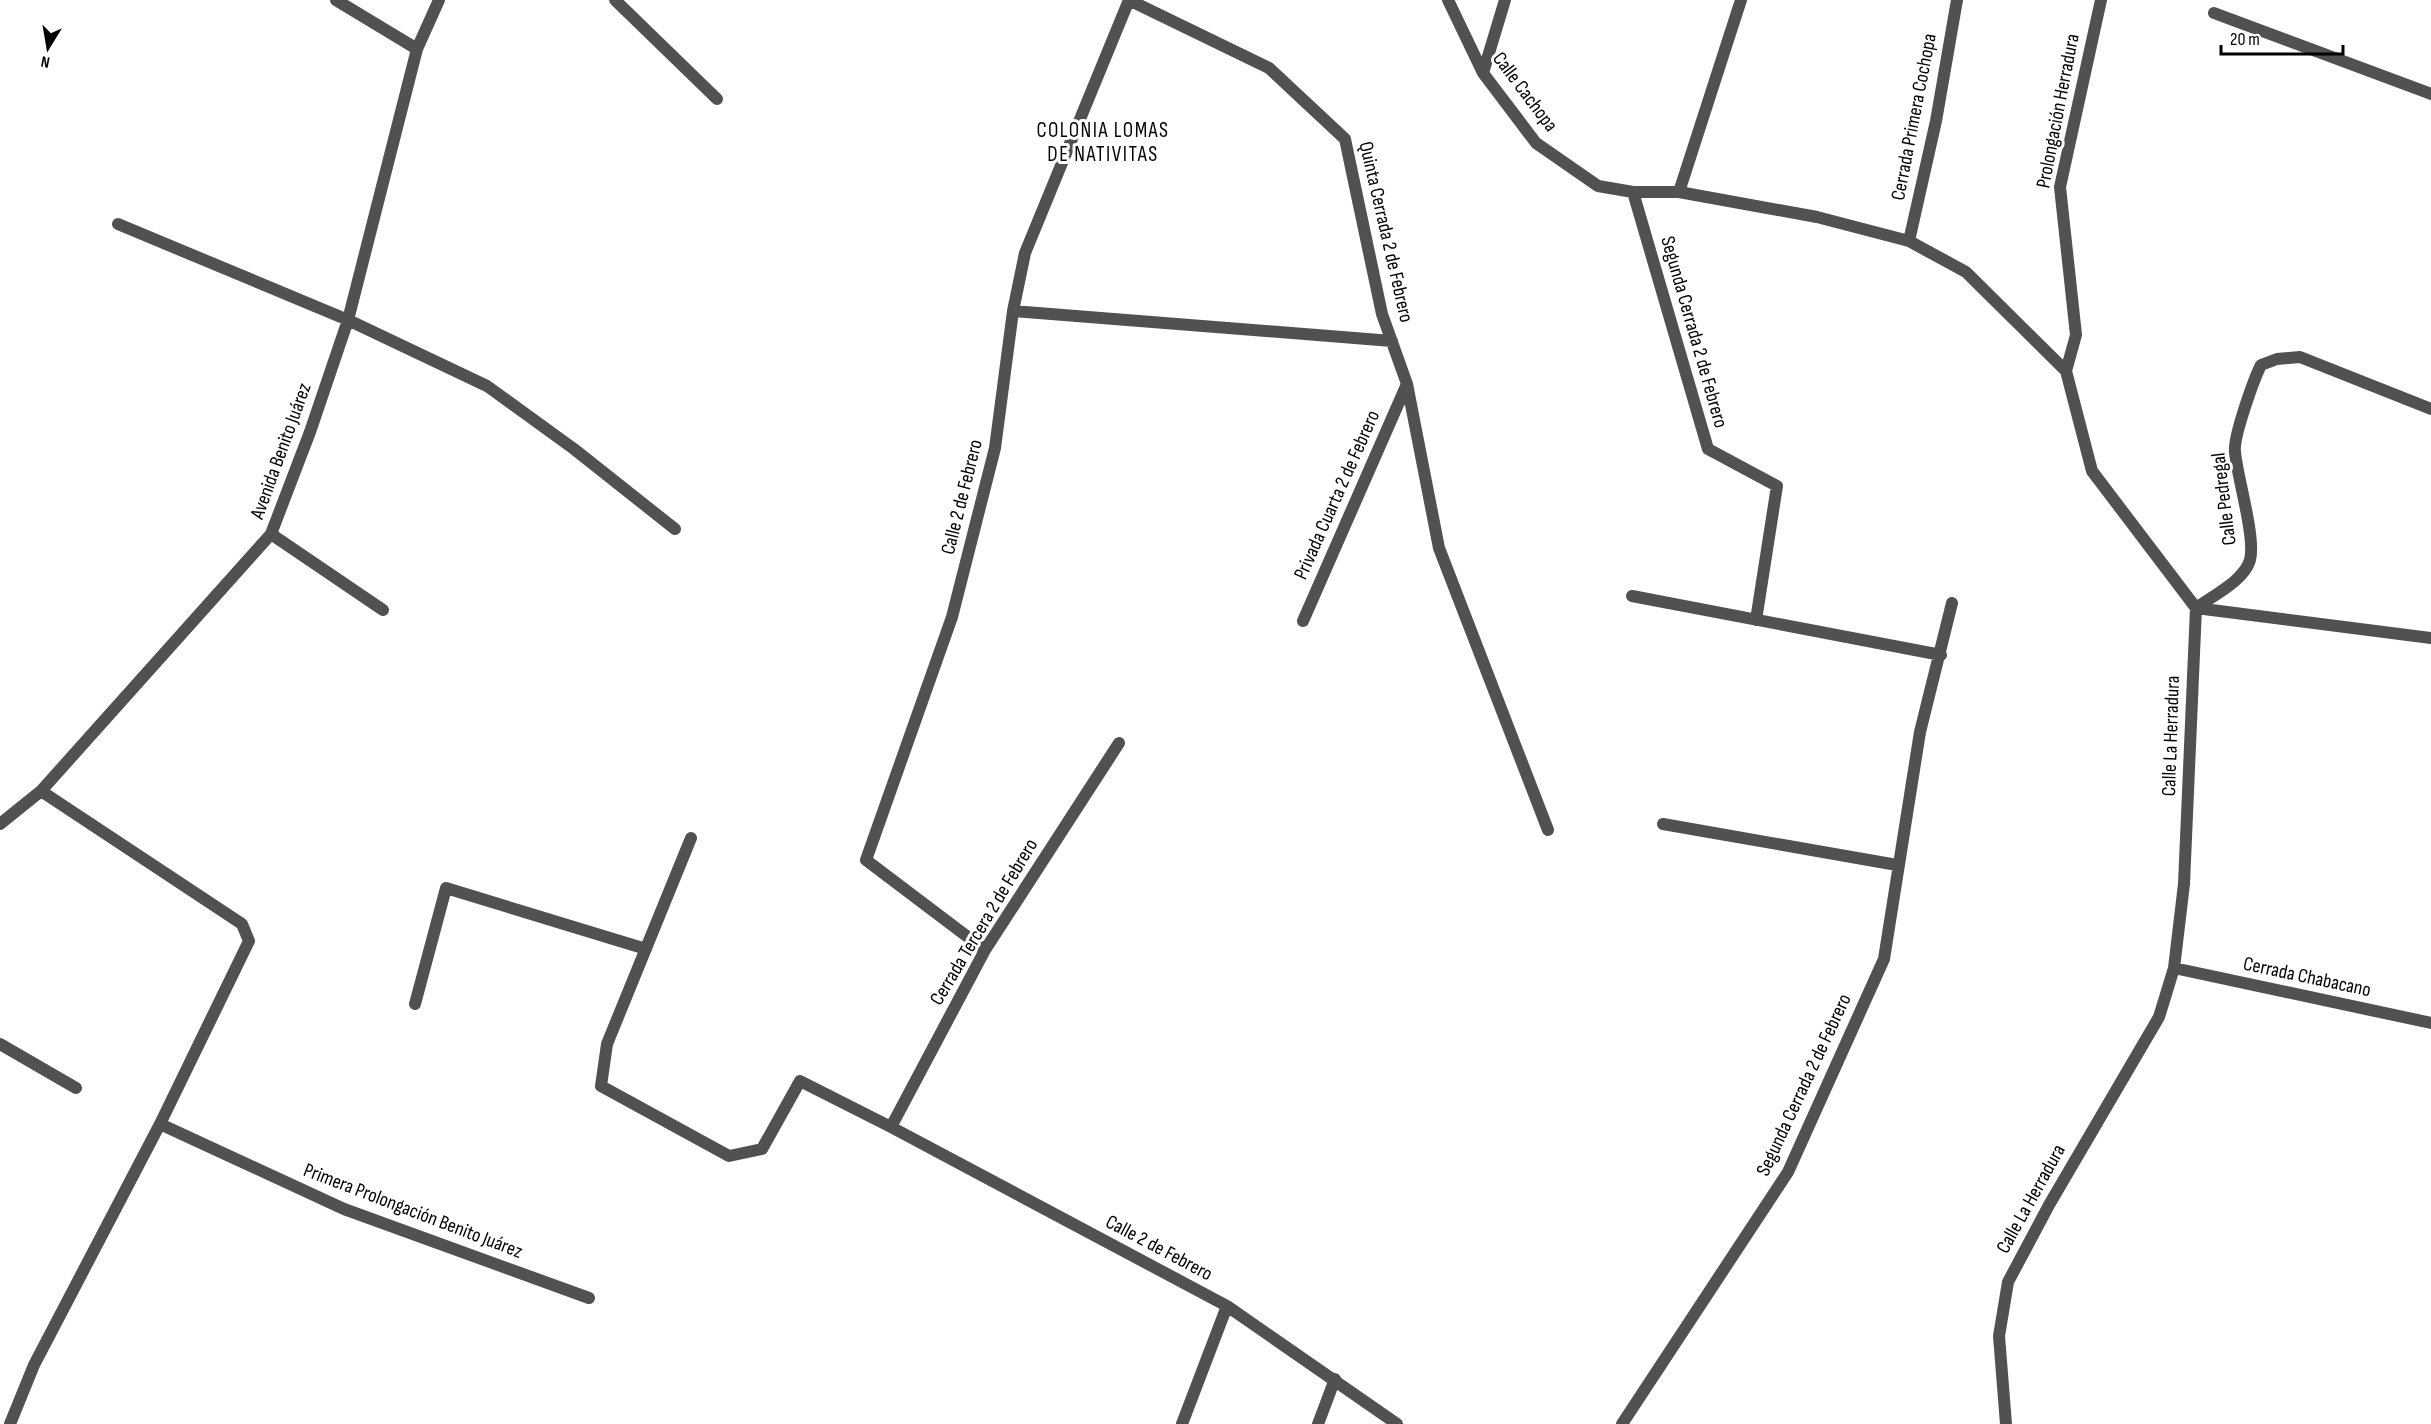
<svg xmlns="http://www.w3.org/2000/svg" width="2431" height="1424" font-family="'Sofia Sans Condensed',sans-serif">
	<rect width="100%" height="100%" fill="#fff"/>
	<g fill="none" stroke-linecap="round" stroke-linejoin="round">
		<path stroke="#515151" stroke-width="12" d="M336,0L417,49
			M615,0L717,99
			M1129,0L1269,68L1345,139L1382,314L1407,384L1439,548L1548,830
			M1448,0L1483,73L1536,143L1598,186L1633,192H1679L1817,217L1909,241L1966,272L2066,371L2092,471L2196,608L2184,884L2174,968L2159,1017L2049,1205L2008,1282L1999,1336L2006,1424
			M2214,13L2431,94
			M1483,73L1505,0
			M1633,192L1708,449L1777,486L1756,620
			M1679,192L1741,0
			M118,224L348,320L487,386L574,449L675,529
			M1909,241L1936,121L1957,0
			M1013,311L1392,341
			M2066,371L2076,335L2060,187L2101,0
			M271,534L383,610
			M1632,596L1941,655
			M2196,608C2212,596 2244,581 2250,560C2256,538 2237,476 2235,452C2233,437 2254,379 2261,365L2277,359L2300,357L2431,409
			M2196,608L2431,638
			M1303,621L1407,384
			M0,824L41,791L271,534L310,432L348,320L417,49L439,0
			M1663,824L1897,865
			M691,838L607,1044L601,1086L729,1156L762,1149L800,1081L891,1127L1227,1306L1397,1424
			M985,950L866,860L952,617L995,448L1013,311L1025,253L1129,0
			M2174,968L2431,1023
			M415,1004L446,888L646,949
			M0,1044L76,1088
			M160,1124L344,1209L589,1298
			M891,1127L985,950L1119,743
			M10,1424L34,1365L160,1124L249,941L242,924L41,791
			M1182,1424L1227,1306
			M1318,1424L1335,1379
			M1622,1424L1788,1172L1884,959L1920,732L1952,603"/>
	</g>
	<g text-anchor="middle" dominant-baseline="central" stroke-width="6" stroke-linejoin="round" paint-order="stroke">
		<g font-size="20" fill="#000" stroke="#fff">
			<text transform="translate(1525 92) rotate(53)">Calle Cachopa</text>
			<text transform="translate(2058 111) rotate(-79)">Prolongación Herradura</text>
			<text transform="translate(1914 117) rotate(-79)">Cerrada Primera Cochopa</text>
			<text transform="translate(1386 232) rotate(77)">Quinta Cerrada 2 de Febrero</text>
			<text transform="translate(1694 332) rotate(74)">Segunda Cerrada 2 de Febrero</text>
			<text transform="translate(281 451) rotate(-70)">Avenida Benito Juárez</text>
			<text transform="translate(1337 495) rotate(-66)">Privada Cuarta 2 de Febrero</text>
			<text transform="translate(962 497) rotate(-76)">Calle 2 de Febrero</text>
			<text transform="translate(2224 499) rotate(-97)">Calle Pedregal</text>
			<text transform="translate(2171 736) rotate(-88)">Calle La Herradura</text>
			<text transform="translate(984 922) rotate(-59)">Cerrada Tercera 2 de Febrero</text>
			<text transform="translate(2307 977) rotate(12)">Cerrada Chabacano</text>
			<text transform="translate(1804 1085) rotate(-65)">Segunda Cerrada 2 de Febrero</text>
			<text transform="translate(2031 1199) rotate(-61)">Calle La Herradura</text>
			<text transform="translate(413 1211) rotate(21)">Primera Prolongación Benito Juárez</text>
			<text transform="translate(1159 1248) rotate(28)">Calle 2 de Febrero</text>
		</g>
		<g font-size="21" letter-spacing="1.5" fill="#000" stroke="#fff">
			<text x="1103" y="130">COLONIA LOMAS<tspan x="1103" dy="24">DE NATIVITAS</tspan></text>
		</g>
	</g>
	<g transform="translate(48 48) rotate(191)" stroke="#ffffff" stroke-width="4.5" paint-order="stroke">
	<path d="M0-4.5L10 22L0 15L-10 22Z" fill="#000000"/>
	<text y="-9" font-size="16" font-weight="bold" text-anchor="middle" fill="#000000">N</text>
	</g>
	<path d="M2221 45v9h122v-9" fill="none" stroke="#000000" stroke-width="3"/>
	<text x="2230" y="45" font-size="18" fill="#000000" stroke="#ffffff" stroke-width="4.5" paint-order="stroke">20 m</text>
</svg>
